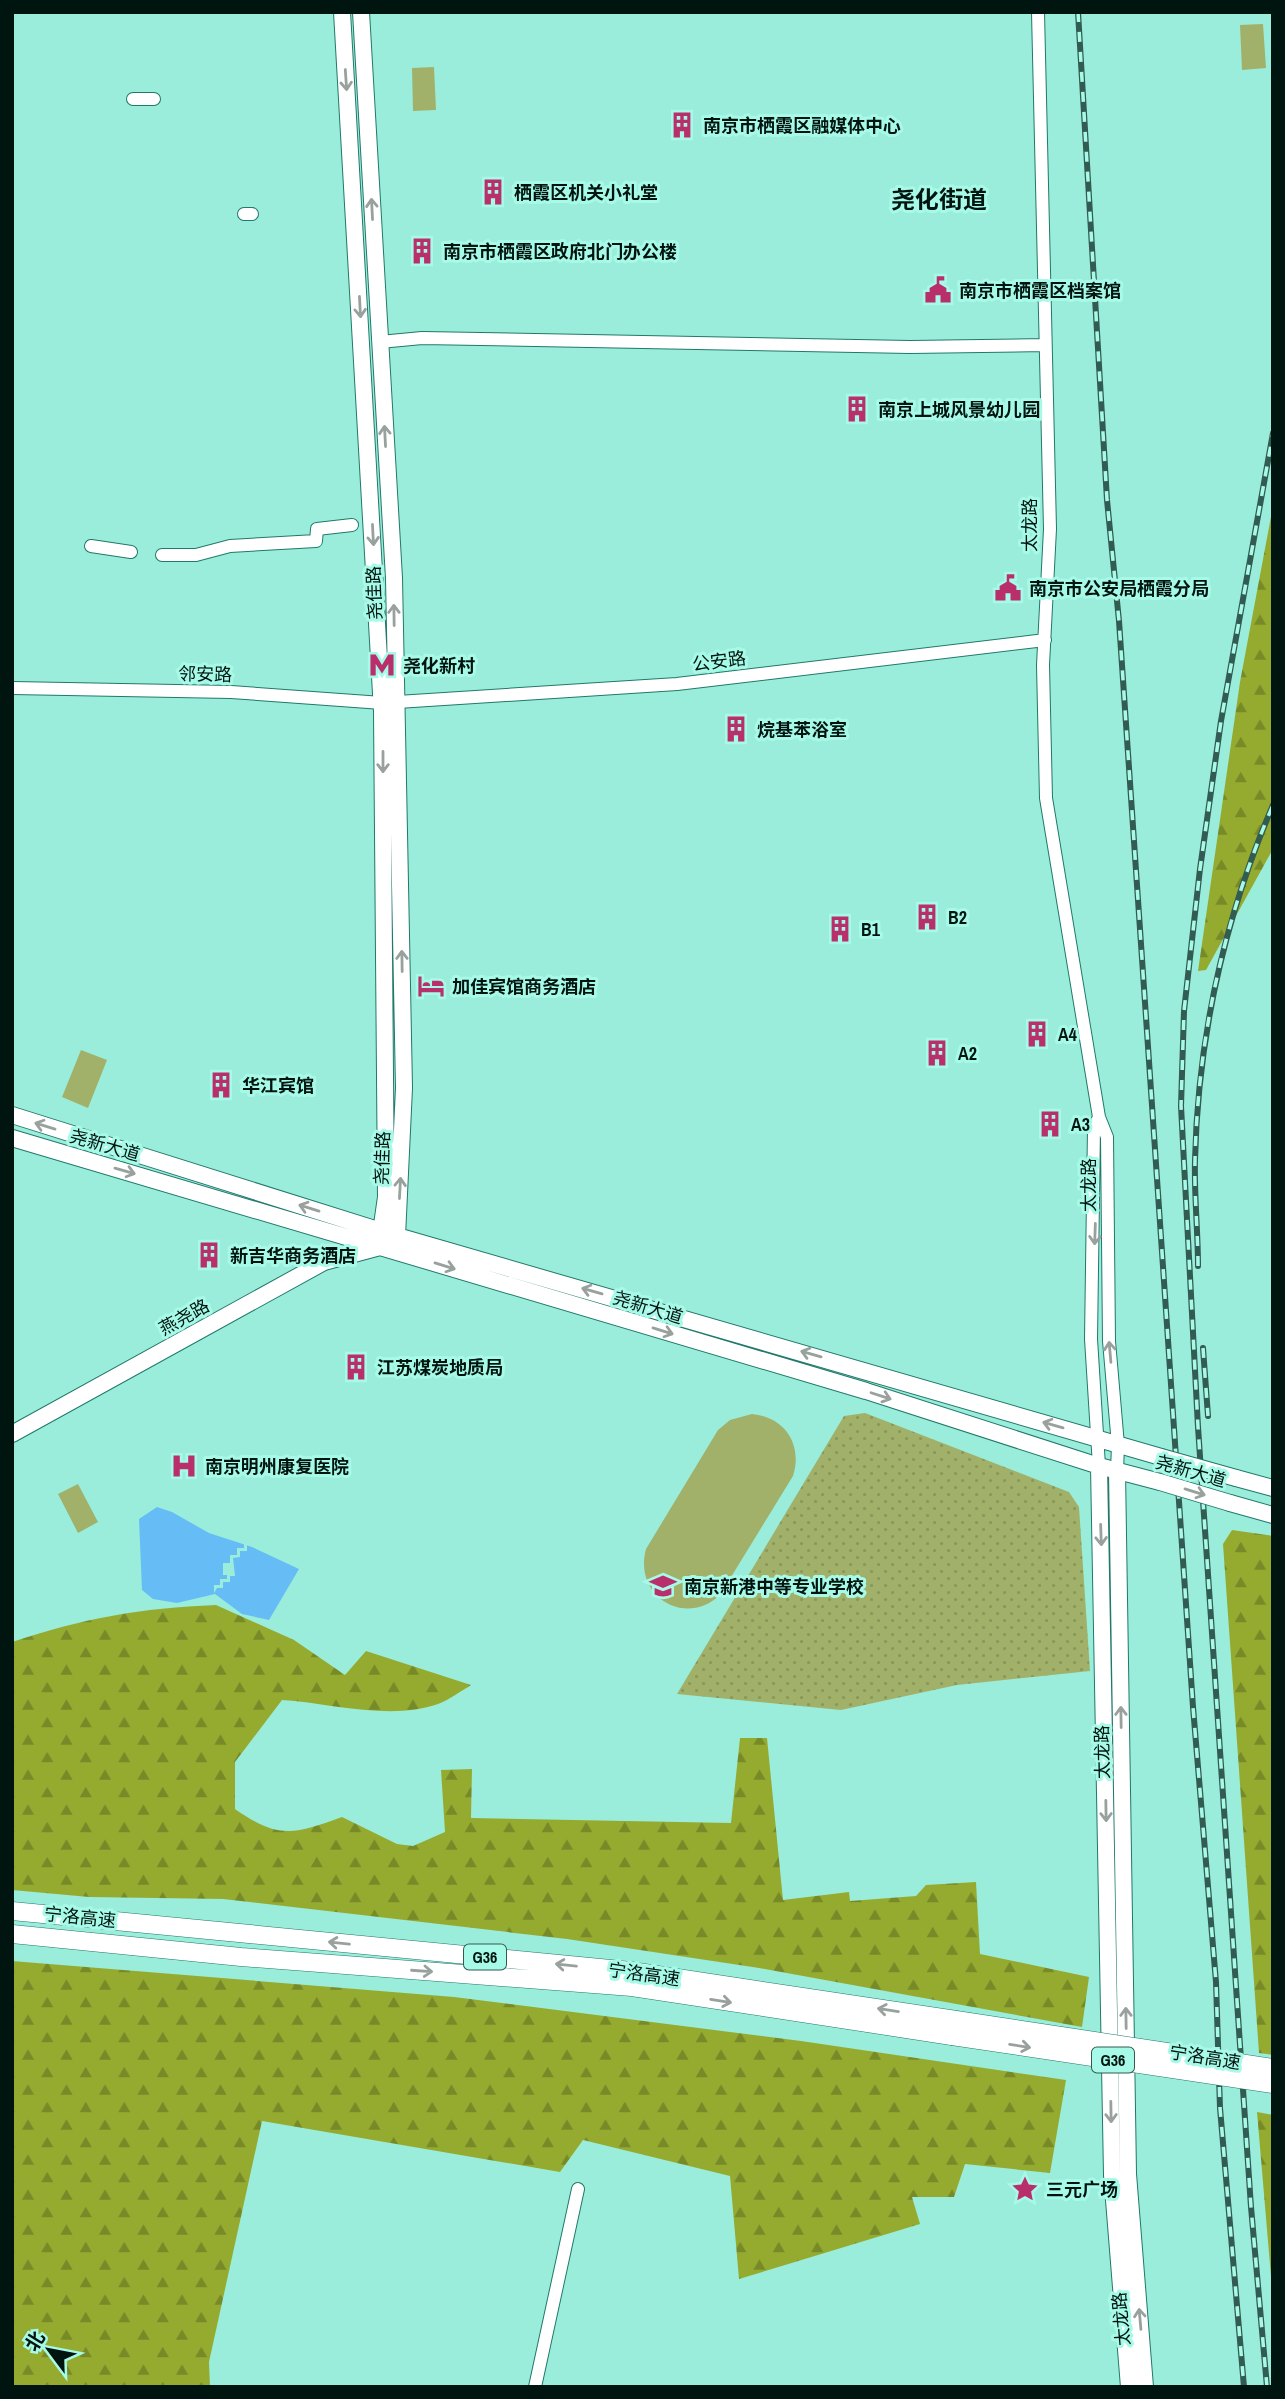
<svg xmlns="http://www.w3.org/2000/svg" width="1285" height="2399" font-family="'Archivo Narrow','Noto Sans SC',sans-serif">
	<defs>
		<pattern id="forest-firs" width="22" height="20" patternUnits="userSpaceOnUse" patternTransform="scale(1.75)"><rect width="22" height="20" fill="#95ab30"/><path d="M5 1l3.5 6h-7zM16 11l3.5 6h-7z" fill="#778a27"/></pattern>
		<pattern id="park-dots" width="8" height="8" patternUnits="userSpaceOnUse" patternTransform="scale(1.75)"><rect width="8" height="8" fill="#a1b169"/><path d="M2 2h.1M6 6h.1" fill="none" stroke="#89975a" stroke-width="1.8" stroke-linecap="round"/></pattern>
	</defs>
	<rect width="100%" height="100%" fill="#9aeddb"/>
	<path fill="url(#forest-firs)" d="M1273,506V849L1206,970L1198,971L1240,682Z
		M1232,1530L1273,1536V2055L1259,2053L1223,1544Z
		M216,1605L294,1640L345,1675L366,1651L471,1685C461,1691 449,1700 438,1704C391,1721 330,1703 282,1700L235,1762V1809C279,1840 295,1834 342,1817L397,1844L413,1846L445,1832L441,1770L472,1769L471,1818L731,1823L740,1738H767L783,1900L849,1892L850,1901L916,1896L926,1885L976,1882L980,1954L1089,1977L1082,2027L759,1968L567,1939L223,1899L89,1897L12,1890V1642C84,1618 141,1608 216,1605Z
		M12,1961L454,1997L801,2041L1066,2080L1050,2173L965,2164L954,2197H912L920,2224L739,2279L730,2176L583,2140L560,2172L262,2121L209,2362L210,2387H12Z
		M1257,2112L1273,2115V2300Z"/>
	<path fill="url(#park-dots)" d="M865,1413L1069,1492L1079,1507L1090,1671L957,1685L841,1710L677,1694L844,1416Z"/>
	<path fill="#a1b169" d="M1263,24L1266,68L1242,70L1240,25Z
		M434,67L436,110L413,111L412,68Z
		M81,1050L107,1060L88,1108L62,1097Z
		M752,1414C785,1417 803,1445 793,1476L720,1595C685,1628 633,1596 646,1549L718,1430L730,1420Z
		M78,1484L98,1522L78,1533L58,1494Z"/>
	<path fill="#66bdf5" d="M157,1507L172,1512L209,1533L252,1547L299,1569L269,1620L242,1614L215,1594L177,1603L153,1599L142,1590L139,1519Z"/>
	<path fill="#9aeddb" d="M244,1541L247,1542V1551H240V1557L233,1558L235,1576H230V1582H223V1588H217L214,1593V1585H220V1579H227V1575H223V1563H230V1555H237V1548H244Z"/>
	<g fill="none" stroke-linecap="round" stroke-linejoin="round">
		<g stroke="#20796a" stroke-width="14">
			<path id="minor" d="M1038,12L1050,529L1043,665L1046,798L1099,1117L1107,1137L1109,1341L1118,1445L1117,1471
				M133,99H154
				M244,214H252
				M380,342L422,338L910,347L1045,345
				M91,546L131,552
				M162,555H196L230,546L316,541L317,529L352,525
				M12,688L231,692L382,703L677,684L1045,640
				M1099,1466L1091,1339L1094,1128L1099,1117
				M535,2387L578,2189"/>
		</g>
		<g stroke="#20796a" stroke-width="18">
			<path id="major" d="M342,12L382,711L386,1197L379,1246
				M12,1115L397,1236L1161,1457
				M12,1138L866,1391L1099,1466L1160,1482
				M12,1434L324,1262L380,1247L397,1236L404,1088L394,578L361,12
				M1099,1466L1112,2175L1129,2387
				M1117,1471L1128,2174L1145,2387
				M1236,1478L1273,1488
				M1230,1503L1273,1515"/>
		</g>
		<g stroke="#20796a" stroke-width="19">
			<path id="highway" d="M12,1911L631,1971L956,2020
				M12,1934L241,1957L632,1987L952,2036"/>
		</g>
		<use href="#minor" stroke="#fff" stroke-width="12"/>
		<use href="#major" stroke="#fff" stroke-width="16"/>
		<use href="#highway" stroke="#fff" stroke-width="18"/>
		<g stroke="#325b51" stroke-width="6">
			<path id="rail" d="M1078,12L1107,500L1119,621L1193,1707L1216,1982L1220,2108L1244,2387
				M1198,1266C1198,1231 1194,1195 1195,1160C1198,1035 1224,919 1273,805
				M1203,1348L1208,1416
				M1267,2387L1251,2207L1198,1427L1181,1106L1184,1011L1200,869L1221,721L1273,433"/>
		</g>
		<use href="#rail" stroke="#a8fae8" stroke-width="3.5" stroke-dasharray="10" stroke-linecap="butt"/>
		<g stroke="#20796a" stroke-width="18" stroke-linecap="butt">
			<path id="major-bridge" d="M1161,1457L1236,1478
				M1160,1482L1230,1503"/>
		</g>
		<g stroke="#20796a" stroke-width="19" stroke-linecap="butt">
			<path id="highway-bridge" d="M956,2020L1273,2068
				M952,2036L1273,2084"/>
		</g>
		<use href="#major-bridge" stroke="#fff" stroke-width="16"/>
		<use href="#highway-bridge" stroke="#fff" stroke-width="18"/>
	</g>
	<defs><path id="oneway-shaft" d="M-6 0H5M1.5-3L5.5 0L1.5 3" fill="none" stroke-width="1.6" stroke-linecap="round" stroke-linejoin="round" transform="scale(1.75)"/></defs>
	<g stroke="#99a19f">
		<use href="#oneway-shaft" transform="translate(346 80) rotate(86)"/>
		<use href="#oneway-shaft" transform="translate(372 209) rotate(-93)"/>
		<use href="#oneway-shaft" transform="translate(360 307) rotate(87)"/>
		<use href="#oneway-shaft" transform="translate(385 436) rotate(-93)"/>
		<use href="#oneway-shaft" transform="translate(373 535) rotate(87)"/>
		<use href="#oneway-shaft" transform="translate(394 615) rotate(-91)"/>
		<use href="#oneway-shaft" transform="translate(383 762) rotate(90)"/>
		<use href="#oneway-shaft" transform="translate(402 961) rotate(-91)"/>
		<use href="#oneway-shaft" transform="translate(45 1126) rotate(-163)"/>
		<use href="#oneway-shaft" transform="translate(125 1171) rotate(16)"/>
		<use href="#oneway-shaft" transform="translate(400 1188) rotate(-87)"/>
		<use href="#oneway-shaft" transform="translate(309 1208) rotate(-163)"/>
		<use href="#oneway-shaft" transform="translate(1095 1234) rotate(92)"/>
		<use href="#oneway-shaft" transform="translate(445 1266) rotate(17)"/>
		<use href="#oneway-shaft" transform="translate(592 1291) rotate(-164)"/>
		<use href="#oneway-shaft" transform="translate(663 1331) rotate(17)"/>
		<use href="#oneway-shaft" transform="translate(1110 1352) rotate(-95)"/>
		<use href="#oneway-shaft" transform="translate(811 1354) rotate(-164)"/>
		<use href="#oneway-shaft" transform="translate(881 1396) rotate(18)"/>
		<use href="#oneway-shaft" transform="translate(1053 1425) rotate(-164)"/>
		<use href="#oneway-shaft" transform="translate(1195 1492) rotate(17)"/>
		<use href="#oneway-shaft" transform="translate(1101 1535) rotate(88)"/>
		<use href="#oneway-shaft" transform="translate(1121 1717) rotate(-91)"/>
		<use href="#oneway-shaft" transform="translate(1106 1811) rotate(89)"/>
		<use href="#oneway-shaft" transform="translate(339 1943) rotate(-174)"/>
		<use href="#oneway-shaft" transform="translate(566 1965) rotate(-174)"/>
		<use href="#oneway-shaft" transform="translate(422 1971) rotate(4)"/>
		<use href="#oneway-shaft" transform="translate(721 2001) rotate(9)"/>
		<use href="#oneway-shaft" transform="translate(888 2010) rotate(-171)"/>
		<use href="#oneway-shaft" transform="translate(1126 2018) rotate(-91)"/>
		<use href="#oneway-shaft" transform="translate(1020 2046) rotate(9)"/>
		<use href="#oneway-shaft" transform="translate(1111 2112) rotate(89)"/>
		<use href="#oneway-shaft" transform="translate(1140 2319) rotate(-95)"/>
	</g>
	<defs>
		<g id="building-bare" transform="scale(2.1)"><path d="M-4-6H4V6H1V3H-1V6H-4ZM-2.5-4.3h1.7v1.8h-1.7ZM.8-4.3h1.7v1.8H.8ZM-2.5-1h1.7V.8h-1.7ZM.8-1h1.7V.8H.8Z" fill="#b92f6b" stroke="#a8fae8" stroke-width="2.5" paint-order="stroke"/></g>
		<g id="civic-bare" transform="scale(2.1)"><path d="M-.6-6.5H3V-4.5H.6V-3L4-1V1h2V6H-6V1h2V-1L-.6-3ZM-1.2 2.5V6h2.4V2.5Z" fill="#b92f6b" stroke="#a8fae8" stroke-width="2.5" paint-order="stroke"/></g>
		<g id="metro-bare" transform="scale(2.1)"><path d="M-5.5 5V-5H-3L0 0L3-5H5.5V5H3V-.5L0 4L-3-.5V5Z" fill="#b92f6b" stroke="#a8fae8" stroke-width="2.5" paint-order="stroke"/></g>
		<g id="hotel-bare" transform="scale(2.1)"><path d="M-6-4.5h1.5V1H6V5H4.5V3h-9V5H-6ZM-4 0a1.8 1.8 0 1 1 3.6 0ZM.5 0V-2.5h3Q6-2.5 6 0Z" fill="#b92f6b" stroke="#a8fae8" stroke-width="2.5" paint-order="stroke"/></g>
		<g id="hospital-bare" transform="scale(2.1)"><path d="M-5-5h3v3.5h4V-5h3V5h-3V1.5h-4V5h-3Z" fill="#b92f6b" stroke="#a8fae8" stroke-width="2.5" paint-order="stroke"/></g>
		<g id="school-bare" transform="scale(2.1)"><path d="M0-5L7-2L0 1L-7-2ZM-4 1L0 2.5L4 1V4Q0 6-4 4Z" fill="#b92f6b" stroke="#a8fae8" stroke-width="2.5" paint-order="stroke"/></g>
		<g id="sight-bare" transform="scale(2.1)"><path d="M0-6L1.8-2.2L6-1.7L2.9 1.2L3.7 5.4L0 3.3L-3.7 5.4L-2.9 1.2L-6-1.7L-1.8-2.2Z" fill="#b92f6b" stroke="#a8fae8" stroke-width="2.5" paint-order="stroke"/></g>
	</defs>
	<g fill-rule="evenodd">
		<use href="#building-bare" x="682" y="125"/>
		<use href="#building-bare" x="493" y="192"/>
		<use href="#building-bare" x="422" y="251"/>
		<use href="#civic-bare" x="938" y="290"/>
		<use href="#building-bare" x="857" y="409"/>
		<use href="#civic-bare" x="1008" y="588"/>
		<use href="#metro-bare" x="382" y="665"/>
		<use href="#building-bare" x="736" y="729"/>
		<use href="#building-bare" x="927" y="917"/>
		<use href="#building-bare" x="840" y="929"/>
		<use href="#hotel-bare" x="431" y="986"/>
		<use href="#building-bare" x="1037" y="1034"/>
		<use href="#building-bare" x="937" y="1053"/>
		<use href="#building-bare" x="221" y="1085"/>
		<use href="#building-bare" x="1050" y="1124"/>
		<use href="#building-bare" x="209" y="1255"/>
		<use href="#building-bare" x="356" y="1367"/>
		<use href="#hospital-bare" x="184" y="1466"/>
		<use href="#school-bare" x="663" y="1586"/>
		<use href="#sight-bare" x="1025" y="2189"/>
	</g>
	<g text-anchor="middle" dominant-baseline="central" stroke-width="6" stroke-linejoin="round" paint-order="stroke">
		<g fill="#a8fae8" stroke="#325a51" stroke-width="2">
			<rect x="464" y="1944.5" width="42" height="25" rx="5"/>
			<rect x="1092" y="2047.5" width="42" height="25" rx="5"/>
		</g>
		<g font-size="16" font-weight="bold" fill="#001510">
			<text x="485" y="1957">G36</text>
			<text x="1113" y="2060">G36</text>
		</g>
		<g font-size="18" font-weight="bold" fill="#001510" stroke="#a8fae8" text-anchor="start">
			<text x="703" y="125">南京市栖霞区融媒体中心</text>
			<text x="514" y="192">栖霞区机关小礼堂</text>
			<text x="443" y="251">南京市栖霞区政府北门办公楼</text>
			<text x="959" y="290">南京市栖霞区档案馆</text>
			<text x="878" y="409">南京上城风景幼儿园</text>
			<text x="1029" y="588">南京市公安局栖霞分局</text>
			<text x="403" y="665">尧化新村</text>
			<text x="757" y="729">烷基苯浴室</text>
			<text x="948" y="917">B2</text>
			<text x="861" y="929">B1</text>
			<text x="452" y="986">加佳宾馆商务酒店</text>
			<text x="1058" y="1034">A4</text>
			<text x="958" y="1053">A2</text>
			<text x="242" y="1085">华江宾馆</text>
			<text x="1071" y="1124">A3</text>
			<text x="230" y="1255">新吉华商务酒店</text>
			<text x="377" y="1367">江苏煤炭地质局</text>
			<text x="205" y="1466">南京明州康复医院</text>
			<text x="684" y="1586">南京新港中等专业学校</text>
			<text x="1046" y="2189">三元广场</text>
		</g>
		<g font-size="18" fill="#001510" stroke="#a8fae8">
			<text transform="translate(1029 525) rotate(-90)">太龙路</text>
			<text transform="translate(374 593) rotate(-92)">尧佳路</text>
			<text transform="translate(719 661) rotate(-7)">公安路</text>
			<text transform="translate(205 674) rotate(1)">邻安路</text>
			<text transform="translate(105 1145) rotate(16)">尧新大道</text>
			<text transform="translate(382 1158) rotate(-88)">尧佳路</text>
			<text transform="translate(1088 1185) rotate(-90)">太龙路</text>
			<text transform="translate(648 1307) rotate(17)">尧新大道</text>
			<text transform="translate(184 1317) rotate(-29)">燕尧路</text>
			<text transform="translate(1191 1471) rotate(16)">尧新大道</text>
			<text transform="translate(1102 1752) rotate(-91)">太龙路</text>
			<text transform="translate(80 1917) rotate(6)">宁洛高速</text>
			<text transform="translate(644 1974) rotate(8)">宁洛高速</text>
			<text transform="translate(1205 2057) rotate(9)">宁洛高速</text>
			<text transform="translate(1121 2319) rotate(-95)">太龙路</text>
		</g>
		<g font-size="24" font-weight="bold" fill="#001510" stroke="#a8fae8">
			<text x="939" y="199">尧化街道</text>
		</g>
	</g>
	<rect width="1285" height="2399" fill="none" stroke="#001510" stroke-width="28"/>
	<g transform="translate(49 2350) rotate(302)" stroke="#a8fae8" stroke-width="5" paint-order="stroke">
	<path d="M0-5L12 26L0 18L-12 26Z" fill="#001510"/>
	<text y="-10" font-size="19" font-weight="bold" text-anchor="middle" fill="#001510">北</text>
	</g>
</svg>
